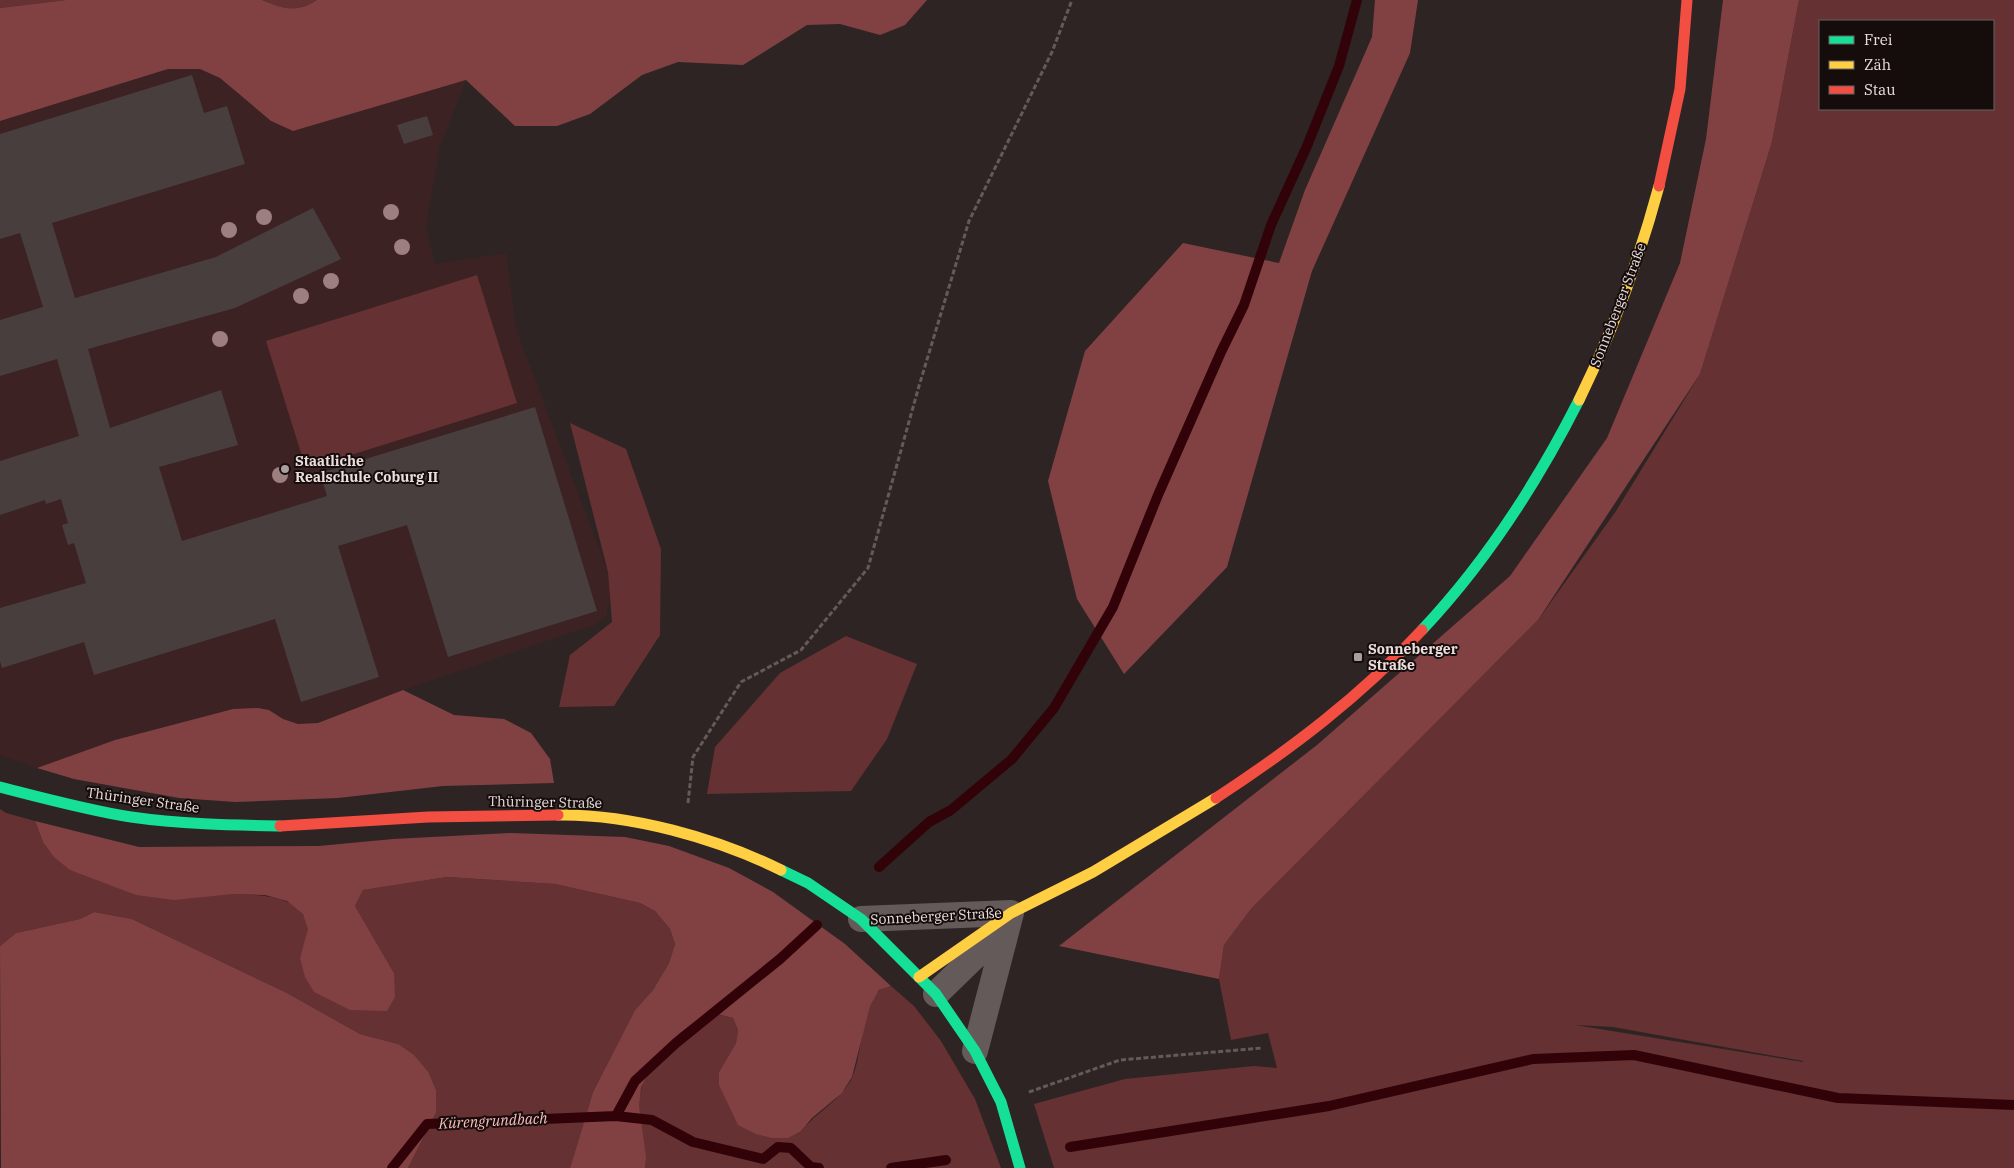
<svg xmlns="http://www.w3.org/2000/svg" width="2014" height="1168" font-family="'IBM Plex Serif',serif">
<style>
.built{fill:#3c2223}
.green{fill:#653133;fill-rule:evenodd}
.forest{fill:#814143}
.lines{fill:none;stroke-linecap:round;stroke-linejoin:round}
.stream{stroke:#310309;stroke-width:10}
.building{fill:#493e3e}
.path{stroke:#655a5a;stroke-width:3;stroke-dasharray:5 2.5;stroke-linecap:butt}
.street{stroke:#655a5a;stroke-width:26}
.fast{stroke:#16e098;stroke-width:11}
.slow{stroke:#ffcf43;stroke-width:11}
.jam{stroke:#f24e42;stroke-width:11}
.tree{fill:#9e7f7f}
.poi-dot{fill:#aa9d9c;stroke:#150c0c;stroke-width:2}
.labels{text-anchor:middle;stroke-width:4;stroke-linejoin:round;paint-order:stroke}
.street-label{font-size:14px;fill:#ecdedd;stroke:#150c0c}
.poi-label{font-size:14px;font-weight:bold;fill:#ecdedd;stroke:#150c0c;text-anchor:start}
.water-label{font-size:15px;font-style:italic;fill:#febbbb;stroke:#150c0c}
</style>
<rect width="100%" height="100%" fill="#2f2424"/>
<path class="built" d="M 168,69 L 200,69 L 220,78 L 271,121 L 293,131 L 466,80 L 440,146 L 426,227 L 435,264 L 506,253 L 516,329 L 608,572 L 610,598 L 606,617 L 594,625 L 403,690 L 318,723 L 298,724 L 283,719 L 269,710 L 233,709 L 115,740 L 37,768 L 0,755 L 0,121 Z"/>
<path class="green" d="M 0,0 L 66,0 L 0,8 Z
M 262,0 L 317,0 C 297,13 283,9 262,0 Z
M 1799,0 L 2014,0 L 2014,1168 L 1054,1168 L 1034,1104 L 1125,1079 L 1254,1066 L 1277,1068 L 1268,1033 L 1231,1040 L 1219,979 L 1224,945 L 1251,909 L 1538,620 L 1616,511 L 1700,374 L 1772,142 ZM 1820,21 L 1993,21 L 1993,109 L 1820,109 ZM 1575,1025 L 1613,1027 L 1803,1061 L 1803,1062 Z
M 477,275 L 517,403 L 306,469 L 266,341 Z
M 570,423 L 626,449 L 661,549 L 660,635 L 614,706 L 559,707 L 570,655 L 612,622 L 608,572 Z
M 846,636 L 917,664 L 887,739 L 851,791 L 707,794 L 715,747 L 780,673 Z
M 0,809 L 6,813 L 35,821 L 43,842 L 233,894 C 258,895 303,894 308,927 C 309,936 303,949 300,958 L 394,973 L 355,906 L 363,890 L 447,877 L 555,884 L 640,903 L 655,911 L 670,929 L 675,944 L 669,963 L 653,990 L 635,1010 L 593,1092 L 570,1168 L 408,1168 L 436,1113 L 436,1090 L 429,1073 L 398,1044 L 360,1034 L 287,993 L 132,919 L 94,912 L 80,919 L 16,933 L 0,946 Z
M 891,986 L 914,1006 L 941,1041 L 975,1099 L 1001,1168 L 645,1168 C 647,1146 637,1125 639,1104 C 640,1093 642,1083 647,1075 C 659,1055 693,1014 718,1015 C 723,1015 728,1017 733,1018 L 738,1030 L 736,1043 L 719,1072 L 801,1131 C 817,1112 841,1100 852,1078 C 862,1057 862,1003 880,990 C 882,988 888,987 891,986 Z"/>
<path class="forest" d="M 66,0 L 262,0 C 283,9 297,13 317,0 L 927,0 L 905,25 L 880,35 L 840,24 L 807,25 L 743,65 L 678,62 L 642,75 L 590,114 L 557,126 L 515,126 L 466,80 L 293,131 L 271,121 L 220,78 L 200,69 L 168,69 L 0,121 L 0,8 Z
M 1375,0 L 1418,0 L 1410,53 L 1312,271 L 1227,567 L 1124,674 L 1077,599 L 1048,481 L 1085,351 L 1183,243 L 1279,263 L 1305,190 L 1372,37 Z
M 1723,0 L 1799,0 L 1772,142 L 1700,374 L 1538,620 L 1251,909 L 1224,945 L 1219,979 L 1059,946 L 1317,745 L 1510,576 L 1607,438 L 1680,263 L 1706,139 Z
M 403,690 L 454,715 L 504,719 L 531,733 L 550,759 L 554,783 L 443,786 L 338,798 L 235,802 L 179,798 L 74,779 L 37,768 L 115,740 L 233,709 L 258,708 L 269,710 L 283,719 L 298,724 L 318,723 Z
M 35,821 L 139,847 L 319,846 L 393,839 L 511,833 L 625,837 L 669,846 L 729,868 L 773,892 L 845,944 L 891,986 L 879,990 L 870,1006 L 852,1077 L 842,1093 L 812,1118 L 801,1131 L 788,1138 L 772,1138 L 756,1134 L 738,1125 L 719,1085 L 719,1072 L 736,1043 L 738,1030 L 733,1018 L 717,1014 L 696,1022 L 680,1033 L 647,1075 L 641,1088 L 639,1106 L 646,1157 L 645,1168 L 570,1168 L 593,1092 L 635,1010 L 653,990 L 669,963 L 675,944 L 670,929 L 655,911 L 640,903 L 555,884 L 447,877 L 363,890 L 355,906 L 394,973 L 395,997 L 387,1011 L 350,1010 L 314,992 L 305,977 L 300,958 L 308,929 L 303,914 L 287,901 L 265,895 L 233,894 L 174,900 L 136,895 L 70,870 L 54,857 L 43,842 Z
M 94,912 L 132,919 L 287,993 L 360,1034 L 398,1044 L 414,1055 L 429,1073 L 436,1090 L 436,1113 L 408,1168 L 1,1168 L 0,946 L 16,933 L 80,919 Z"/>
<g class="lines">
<path class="stream" d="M 879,867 L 929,822 L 951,810 L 1012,759 L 1054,708 L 1113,607 L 1158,495 L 1221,352 L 1244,305 L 1271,225 L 1307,146 L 1339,66 L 1357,0
M 616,1116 L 635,1081 L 676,1043 L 780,959 L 817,925
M 1070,1147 L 1329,1106 L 1533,1059 L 1634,1055 L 1838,1098 L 2014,1105
M 392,1168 L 427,1124 L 616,1116 L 652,1120 L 693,1142 L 763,1159 L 778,1147 L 791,1148 L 811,1167 L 819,1168
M 891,1168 L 946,1160"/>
</g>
<path class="building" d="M 192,75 L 204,113 L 227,106 L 245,164 L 52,223 L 75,298 L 216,257 L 313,208 L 341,259 L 235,308 L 88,349 L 110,428 L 221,390 L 238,445 L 159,467 L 182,541 L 327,496 L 320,473 L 535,407 L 597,611 L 448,657 L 407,525 L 338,546 L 379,677 L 301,702 L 275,619 L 94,675 L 84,642 L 2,668 L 0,661 L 0,608 L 86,583 L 74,543 L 68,545 L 62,525 L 68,523 L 61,499 L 46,504 L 45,500 L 0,515 L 0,461 L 79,436 L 57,359 L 0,376 L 0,320 L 43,307 L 20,233 L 0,239 L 0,134 Z
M 427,116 L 433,135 L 404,144 L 397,125 Z"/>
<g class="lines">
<path class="path" d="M 688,803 L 693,757 L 741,682 L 801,650 L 868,568 L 919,386 L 969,221 L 1052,52 L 1072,0
M 1029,1092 L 1120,1060 L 1262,1048"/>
<path class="street" d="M 861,919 L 1011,913
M 936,994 L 974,957 L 1003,923
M 975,1051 L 1011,913"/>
<path class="fast" d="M 1422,630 C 1486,562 1537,483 1579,400
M 0,787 C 43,798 87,810 131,817 C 179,824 231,825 280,826
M 781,870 L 808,883 L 861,919 L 936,994 L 975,1051 L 1001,1102 L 1020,1168"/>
<path class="slow" d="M 1579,400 C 1613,331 1639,260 1659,186
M 558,815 C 631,814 716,838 781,870
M 919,977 L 1011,913 L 1093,872 L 1216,798"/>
<path class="jam" d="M 1659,186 L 1680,89 L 1687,0
M 1216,798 C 1291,749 1361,696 1422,630
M 280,826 L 428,817 L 558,815"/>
</g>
<g class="tree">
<circle cx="391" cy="212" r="8"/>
<circle cx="264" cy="217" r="8"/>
<circle cx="229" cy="230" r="8"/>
<circle cx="402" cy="247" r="8"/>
<circle cx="331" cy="281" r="8"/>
<circle cx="301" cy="296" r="8"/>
<circle cx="220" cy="339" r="8"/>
<circle cx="280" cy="475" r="8"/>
</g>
<g class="poi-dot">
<circle cx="285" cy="469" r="5"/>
<rect x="1353" y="652" width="10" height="10" rx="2.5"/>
</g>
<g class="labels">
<g class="street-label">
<text transform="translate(1618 305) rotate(-69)" y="5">Sonneberger Straße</text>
<text transform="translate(143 800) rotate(8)" y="5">Thüringer Straße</text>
<text transform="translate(545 802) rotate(1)" y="5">Thüringer Straße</text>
<text transform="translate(936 916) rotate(-3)" y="5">Sonneberger Straße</text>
</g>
<g class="poi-label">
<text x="295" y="466">Staatliche<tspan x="295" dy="16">Realschule Coburg II</tspan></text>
<text x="1368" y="654">Sonneberger<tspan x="1368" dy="16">Straße</tspan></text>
</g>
<g class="water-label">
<text transform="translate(493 1121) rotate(-3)" y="5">Kürengrundbach</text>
</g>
</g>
<rect x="1819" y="20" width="175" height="90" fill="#150c0c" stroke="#6b6060"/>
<rect x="1829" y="36" width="25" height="8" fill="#16e098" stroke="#6b6060"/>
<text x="1864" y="45" font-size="15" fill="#ecdedd">Frei</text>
<rect x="1829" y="61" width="25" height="8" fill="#ffcf43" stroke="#6b6060"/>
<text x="1864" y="70" font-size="15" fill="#ecdedd">Zäh</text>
<rect x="1829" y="86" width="25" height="8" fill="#f24e42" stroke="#6b6060"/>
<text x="1864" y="95" font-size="15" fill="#ecdedd">Stau</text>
</svg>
